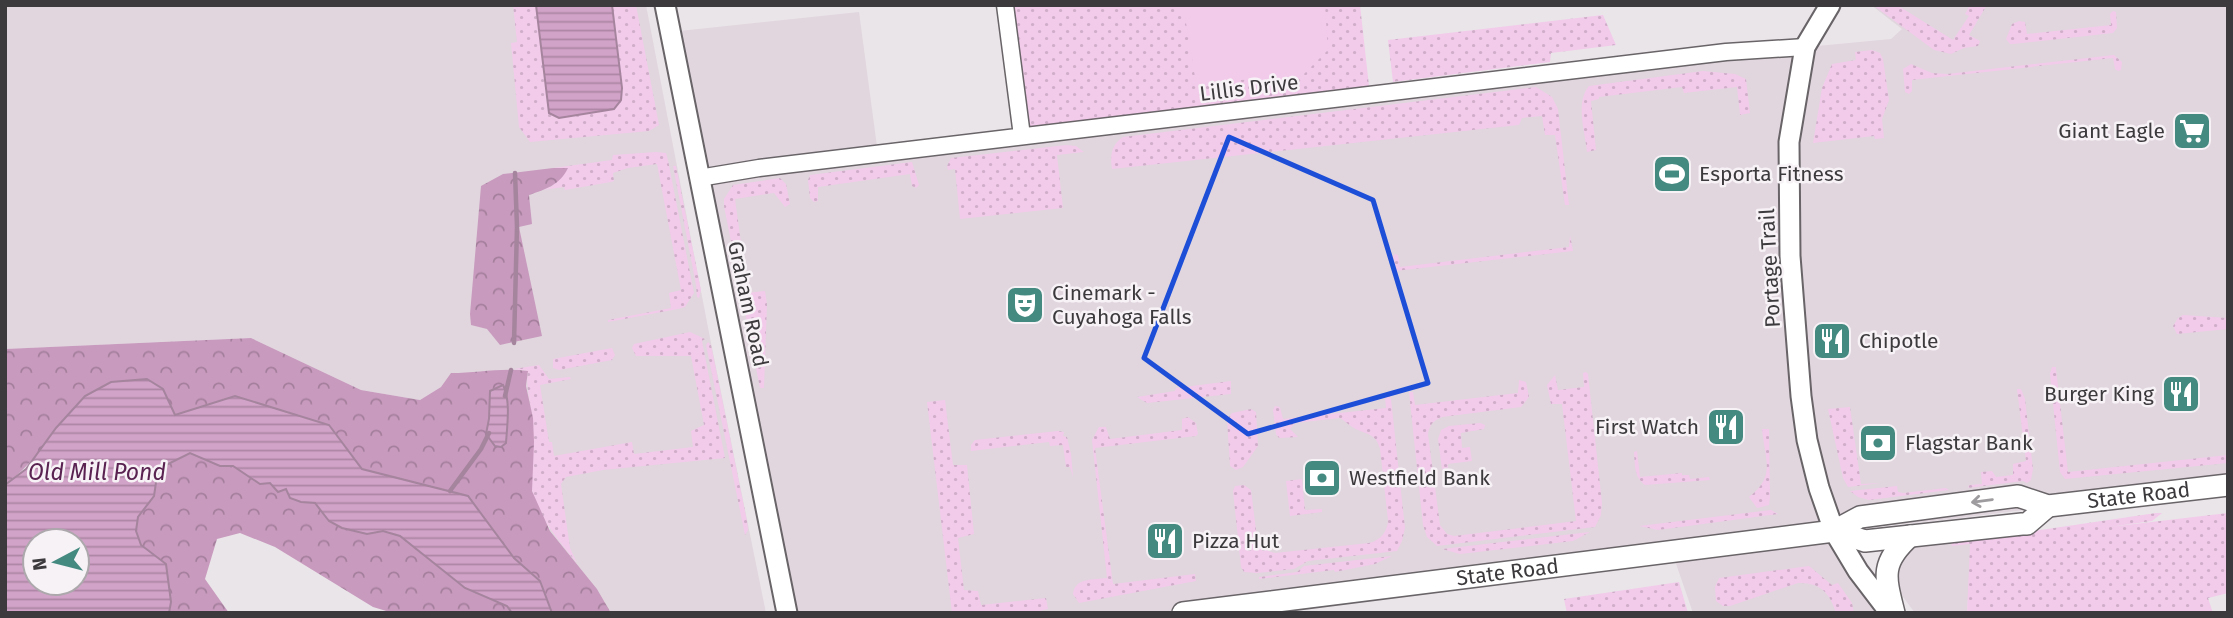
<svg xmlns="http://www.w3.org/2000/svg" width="2233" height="618" font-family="'Fira Sans',sans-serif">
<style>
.built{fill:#e1d6de}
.green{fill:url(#green-dots)}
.forest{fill:url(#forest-crowns)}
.pitch{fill:#f2caea}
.water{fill:url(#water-rules);stroke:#a5849e;stroke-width:2;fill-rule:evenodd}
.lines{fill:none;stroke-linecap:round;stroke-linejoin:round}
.stream{stroke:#a5849e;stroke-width:4.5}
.tertiary-casing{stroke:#686467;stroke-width:19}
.secondary-casing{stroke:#686467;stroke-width:23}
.primary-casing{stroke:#686467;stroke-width:24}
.tertiary{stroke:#fff;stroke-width:16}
.secondary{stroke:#fff;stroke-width:19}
.primary{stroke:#fff;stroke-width:21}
.oneway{stroke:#9e9c9e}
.marked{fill:none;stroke:#1d4ed8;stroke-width:5;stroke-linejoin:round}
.labels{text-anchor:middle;stroke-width:5;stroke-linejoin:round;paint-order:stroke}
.street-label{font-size:21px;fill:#3c3a3c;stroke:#f7f2f6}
.poi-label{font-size:21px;fill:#3c3a3c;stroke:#f7f2f6;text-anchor:start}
.water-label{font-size:23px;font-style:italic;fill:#592251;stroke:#f7f2f6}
</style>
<defs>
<pattern id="green-dots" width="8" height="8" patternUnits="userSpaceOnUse" patternTransform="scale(1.75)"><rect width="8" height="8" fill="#f2caea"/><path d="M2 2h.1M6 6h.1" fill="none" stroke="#d0aeca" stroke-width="1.8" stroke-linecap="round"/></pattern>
<pattern id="forest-crowns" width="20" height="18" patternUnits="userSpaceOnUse" patternTransform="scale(1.75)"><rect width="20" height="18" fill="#c89abe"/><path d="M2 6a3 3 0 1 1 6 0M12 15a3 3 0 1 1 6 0" fill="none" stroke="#a47f9c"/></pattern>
<pattern id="water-rules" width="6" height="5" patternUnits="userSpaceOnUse" patternTransform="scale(1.75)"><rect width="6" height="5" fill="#d2a3c8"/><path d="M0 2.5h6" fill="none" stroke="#ac86a4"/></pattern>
</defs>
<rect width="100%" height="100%" fill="#eae5e9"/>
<path class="built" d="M 5,5 L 646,5 L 711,343 L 766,613 L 611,613 L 597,589 L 550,531 L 526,386 L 528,371 L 514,369 L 484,373 L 441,387 L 420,400 L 361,390 L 251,338 L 5,349 Z
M 1871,5 L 2228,5 L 2228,485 L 1951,519 L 1835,531 L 1890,613 L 1693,613 L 1672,552 L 1183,613 L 787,613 L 670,32 L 859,12 L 878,154 L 1786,49 L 1891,39 L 1902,29 Z
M 1972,539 L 1967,613 L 1915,613 L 1892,582 L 1908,548 Z"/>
<path class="green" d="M 513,5 L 636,5 L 659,125 L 649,131 L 530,142 L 519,127 L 511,43 L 517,42 Z
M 1005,5 L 1360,5 L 1370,95 L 1022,136 Z
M 1873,5 L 1897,5 L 1953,40 L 1969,16 L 1965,14 L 1970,5 L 1987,5 L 1969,35 L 1980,41 L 1978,46 L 1964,48 L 1951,54 L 1934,50 Z
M 2113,11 L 2116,12 L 2117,28 L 2113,33 L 2013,44 L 2010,44 L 2006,39 L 2012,24 L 2019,21 L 2025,22 L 2027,34 L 2111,25 L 2110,14 Z
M 1603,15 L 1616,45 L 1551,53 L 1550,62 L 1393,82 L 1388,40 Z
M 1872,50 L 1880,53 L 1883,59 L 1889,100 L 1882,119 L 1884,138 L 1875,139 L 1874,136 L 1813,143 L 1822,88 L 1832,64 L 1856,60 L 1855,52 Z
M 2114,55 L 2122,62 L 2121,70 L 2118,71 L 2115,69 L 2113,58 L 1912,80 L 1912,91 L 1909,94 L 1905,92 L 1903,69 L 1911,64 L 1932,73 L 1947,74 Z
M 1703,71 L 1735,74 L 1746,79 L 1750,113 L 1740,115 L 1737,87 L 1684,93 L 1682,87 L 1599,97 L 1599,99 L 1591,101 L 1596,150 L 1587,152 C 1585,131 1575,103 1589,86 Z
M 1536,87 L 1552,97 L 1558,109 L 1569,205 L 1565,205 L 1555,135 L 1545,135 L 1542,116 L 1522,118 L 1519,125 L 1112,169 C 1110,156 1111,145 1123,137 Z
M 1066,145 L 1076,146 L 1084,152 L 1057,155 L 1063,208 L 960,219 L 955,169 L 948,170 L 947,166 L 951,158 Z
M 656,152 L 666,153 L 668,160 L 694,293 L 685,307 L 678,309 L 608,322 L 608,320 L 671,308 L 669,293 L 681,290 L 657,164 L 628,168 L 613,173 L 614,181 L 611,182 L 565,190 L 564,187 L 543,190 L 552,186 L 567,168 L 553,168 L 612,160 L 613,155 Z
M 912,162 L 919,185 L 916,188 L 912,186 L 910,174 L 818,187 L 818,201 L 814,202 L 810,198 L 808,180 L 810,175 Z
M 673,166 L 676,166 L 701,290 L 699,298 L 697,297 L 696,285 Z
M 780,178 L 786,184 L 790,204 L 785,207 L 774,193 L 735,199 L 748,293 L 765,291 L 767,304 L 764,388 L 760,388 L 724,206 L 724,199 L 733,185 Z
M 1570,235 L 1573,251 L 1395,271 L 1393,256 L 1395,254 L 1398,255 L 1400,267 L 1569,247 Z
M 2183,315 L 2228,318 L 2228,329 L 2177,334 L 2173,326 L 2178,318 Z
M 690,332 L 705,339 L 702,341 L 725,458 L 603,470 L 566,477 L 561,484 L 570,548 L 577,563 C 562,545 535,513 532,490 C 529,469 534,446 533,425 C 532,406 525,390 528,371 L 514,369 L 539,365 L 549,379 L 570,377 L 571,379 L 540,385 L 549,442 L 552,442 L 554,456 L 632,442 L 634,454 L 693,447 L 691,431 L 704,425 L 691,356 L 636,356 L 632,348 L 634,344 Z
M 708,342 L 711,345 L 747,521 L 748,530 L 745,535 L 706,345 Z
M 612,348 L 615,355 L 612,360 L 559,370 L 553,368 L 553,359 Z
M 2052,367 L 2056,367 L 2056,369 L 2068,472 L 2228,455 L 2228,463 L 2065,479 L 2060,472 L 2050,374 Z
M 1586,372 L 1588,374 L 1602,503 L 1601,515 L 1595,527 L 1437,546 L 1427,537 L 1423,525 L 1409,392 L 1413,392 L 1415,405 L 1518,393 L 1519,380 L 1526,382 L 1529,397 L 1521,407 L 1442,417 C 1433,421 1430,424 1428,434 L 1440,525 L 1447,534 L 1454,536 L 1576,521 L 1562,404 L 1551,404 L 1547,385 L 1555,375 L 1558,390 L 1584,387 L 1583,373 Z
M 1231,381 L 1231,394 L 1147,403 L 1137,397 L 1175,391 L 1176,388 Z
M 2017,389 L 2021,389 L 2025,399 L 2033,469 L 2031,480 L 2027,483 L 2023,481 L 1968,488 L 1969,485 L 1982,484 L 1981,472 L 1992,471 L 1996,477 L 2013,475 L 2013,464 L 2026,461 Z
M 1388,394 L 1391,399 L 1405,528 L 1402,541 L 1397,551 L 1308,561 L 1294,569 L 1257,573 L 1244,572 L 1241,567 L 1233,491 L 1235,486 L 1244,485 L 1251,490 L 1257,538 C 1261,547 1266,551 1275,553 L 1369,543 C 1380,541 1388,531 1388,520 L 1380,449 C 1376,433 1367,435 1354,428 C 1350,426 1345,421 1340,418 L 1295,423 L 1290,429 L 1298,437 L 1279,438 L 1276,434 L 1273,410 L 1275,406 L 1280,407 L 1283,419 L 1386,408 L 1385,397 Z
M 945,400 L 953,465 L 967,465 L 974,534 L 958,538 L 964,590 L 978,591 L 981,605 L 1046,598 L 1048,609 L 1030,613 L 952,613 L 927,402 Z
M 1850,407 L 1861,484 L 1881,483 L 1848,487 L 1843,478 L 1828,409 Z
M 1251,409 L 1256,412 L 1258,446 L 1243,467 L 1236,470 L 1230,466 L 1227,419 L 1232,413 Z
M 1188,417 L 1196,423 L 1198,434 L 1196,436 L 1095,448 L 1113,584 L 1195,574 L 1196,581 L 1079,603 L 1073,594 C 1075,577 1094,580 1107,578 L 1092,440 L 1099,427 L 1106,427 L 1110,439 L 1182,430 L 1182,419 Z
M 1480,423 L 1485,425 L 1484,429 L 1461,433 L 1462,448 L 1470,447 L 1472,461 L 1448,464 L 1448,468 L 1442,469 L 1438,439 L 1441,430 L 1449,426 Z
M 1762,429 L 1769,429 L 1770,497 L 1769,505 L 1757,508 L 1749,497 C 1776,476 1765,460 1762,429 Z
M 1058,431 L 1064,432 L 1063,436 L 1067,437 L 1071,454 L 1073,477 L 1070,467 L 1066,467 L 1063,445 L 1050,446 L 1049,442 L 971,451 L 971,445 L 975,440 Z
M 1637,451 L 1640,477 L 1682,473 L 1682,475 L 1689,475 L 1690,479 L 1709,477 L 1710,480 L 1645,485 C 1634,477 1635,465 1634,452 Z
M 1302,479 L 1305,510 L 1322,509 L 1322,512 L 1290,516 L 1286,481 Z
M 1897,486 L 1898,492 L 1903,493 L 1946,488 L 1949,490 L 1869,500 L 1858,497 L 1850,491 Z
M 1771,510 L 1778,514 L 1658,530 L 1639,526 Z
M 2156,513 L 2162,513 L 2152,521 L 2109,527 L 2228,513 L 2228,593 L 2208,598 L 2213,613 L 1967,613 L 1970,544 L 1952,546 L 1951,543 Z
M 1590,532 L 1573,541 L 1460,554 L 1442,549 Z
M 1392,556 L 1375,564 L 1335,572 L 1334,570 L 1259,579 L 1259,577 L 1297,572 L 1304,566 Z
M 1809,566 L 1832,585 L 1838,583 L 1852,603 L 1854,613 L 1836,613 C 1830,593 1820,582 1798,583 L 1730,606 L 1723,606 L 1716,601 L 1715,587 L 1719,578 Z
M 1679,582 L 1688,613 L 1567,613 L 1564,599 Z"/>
<path class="forest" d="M 553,168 L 568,168 C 560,185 546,189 529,195 L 532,224 L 519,227 L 542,336 L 500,345 L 487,329 L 471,325 L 470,314 L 481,186 L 503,174 Z
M 251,338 L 361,390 L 420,400 L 441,387 L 451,373 C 477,373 503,367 528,371 L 526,386 L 533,418 L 534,442 L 532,491 L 550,531 L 597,589 L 611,613 L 552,613 L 540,581 L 514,558 L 468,496 L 362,469 L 329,425 L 235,396 L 175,415 L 163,389 L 85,396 C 58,426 37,461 5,485 L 5,349 Z
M 190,453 L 220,466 L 233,465 L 260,484 L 270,483 L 286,489 L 301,502 L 315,503 L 329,521 L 367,534 L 383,531 L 400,536 L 465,588 L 507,606 L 512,613 L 393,613 L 373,607 L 275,547 L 240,533 L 217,539 L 205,579 L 229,613 L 169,613 L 171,602 L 166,564 L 141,545 L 136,531 L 138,517 L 154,496 L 158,469 Z"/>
<path class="pitch" d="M 1325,5 L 1328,50 L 1302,76 L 1196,83 L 1183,5 Z"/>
<path class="water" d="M 536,5 L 612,5 L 622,88 L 621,100 L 614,109 L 559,118 L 549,113 Z
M 147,379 L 163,389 L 175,415 L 235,396 L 329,425 L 362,469 L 468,496 L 514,558 L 540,581 L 552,613 L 512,613 L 507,606 L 465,588 L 400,536 L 383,531 L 367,534 L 342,528 L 329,521 L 315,503 L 301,502 L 290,498 L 286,489 L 278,492 L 270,483 L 260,484 L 233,466 L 220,466 L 190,453 L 158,469 L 154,496 L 138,517 L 136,531 L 141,545 L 166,564 L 171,602 L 169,613 L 5,613 L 5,485 L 26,469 L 56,428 L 85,396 L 111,382 ZM 35,541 L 77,541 L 77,583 L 35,583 Z
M 503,385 C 511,401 507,426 506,443 L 501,447 L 495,446 L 486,434 L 489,419 L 490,391 Z"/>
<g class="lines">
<path class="stream" d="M 514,343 L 517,227 L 515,173
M 505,396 L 511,370
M 450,491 L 481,449 L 489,433"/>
<defs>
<path id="tertiary" d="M 1005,5 L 1022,136
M 699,178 L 759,168 L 1726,52 L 1805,47"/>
<path id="secondary" d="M 665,5 L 787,613
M 1830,5 L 1805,47 L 1789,142 L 1790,256 L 1801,396 L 1807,440 L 1819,488 L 1834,531 L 1858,571 L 1890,613"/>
<g id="primary">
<path d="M 1834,531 L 1865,541 L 2022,524 L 2027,524 L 2048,506"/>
<path id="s1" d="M 1183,613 L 1834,531 L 1860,517 L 2018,496 L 2048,506 L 2228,485"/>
<path d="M 1894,613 C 1885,577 1880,563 1910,536"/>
</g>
</defs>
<use href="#tertiary" class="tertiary-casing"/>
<use href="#secondary" class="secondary-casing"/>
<use href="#primary" class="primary-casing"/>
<use href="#tertiary" class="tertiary"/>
<use href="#secondary" class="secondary"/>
<use href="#primary" class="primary"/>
</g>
<defs><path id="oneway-shaft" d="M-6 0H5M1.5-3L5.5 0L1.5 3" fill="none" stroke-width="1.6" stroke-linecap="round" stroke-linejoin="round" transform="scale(1.75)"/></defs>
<use class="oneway" href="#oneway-shaft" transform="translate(1982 501) rotate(172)"/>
<path class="marked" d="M 1229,137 L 1373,200 L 1428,383 L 1248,434 L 1144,358 Z"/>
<defs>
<symbol id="supermarket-square" viewBox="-11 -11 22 22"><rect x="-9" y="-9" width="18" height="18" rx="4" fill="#458a80" stroke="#f7f2f6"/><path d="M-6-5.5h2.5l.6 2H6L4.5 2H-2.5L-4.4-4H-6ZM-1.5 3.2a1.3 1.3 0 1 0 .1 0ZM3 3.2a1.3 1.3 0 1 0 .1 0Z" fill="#fff"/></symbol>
<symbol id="stadium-square" viewBox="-11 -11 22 22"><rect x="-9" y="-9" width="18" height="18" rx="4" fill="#458a80" stroke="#f7f2f6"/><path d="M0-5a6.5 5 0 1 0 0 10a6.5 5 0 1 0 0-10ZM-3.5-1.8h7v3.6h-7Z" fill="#fff"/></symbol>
<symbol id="theatre-square" viewBox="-11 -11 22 22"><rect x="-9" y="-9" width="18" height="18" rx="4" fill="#458a80" stroke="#f7f2f6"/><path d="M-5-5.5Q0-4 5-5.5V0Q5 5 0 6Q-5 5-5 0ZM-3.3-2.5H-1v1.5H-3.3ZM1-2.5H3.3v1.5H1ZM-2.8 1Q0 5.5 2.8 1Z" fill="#fff"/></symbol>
<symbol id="restaurant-square" viewBox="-11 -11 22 22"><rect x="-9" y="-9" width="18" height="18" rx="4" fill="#458a80" stroke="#f7f2f6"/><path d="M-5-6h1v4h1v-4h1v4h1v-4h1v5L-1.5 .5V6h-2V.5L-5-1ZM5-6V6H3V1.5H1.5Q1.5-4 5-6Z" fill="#fff"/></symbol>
<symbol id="bank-square" viewBox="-11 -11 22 22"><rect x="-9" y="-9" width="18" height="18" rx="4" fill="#458a80" stroke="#f7f2f6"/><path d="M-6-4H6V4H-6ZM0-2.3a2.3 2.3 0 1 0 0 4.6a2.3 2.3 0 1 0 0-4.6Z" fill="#fff"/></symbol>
</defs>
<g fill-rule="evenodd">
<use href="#supermarket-square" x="2170" y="109" width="44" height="44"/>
<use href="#stadium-square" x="1650" y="152" width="44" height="44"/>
<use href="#theatre-square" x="1003" y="283" width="44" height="44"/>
<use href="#restaurant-square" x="1810" y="319" width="44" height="44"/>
<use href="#restaurant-square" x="2159" y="372" width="44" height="44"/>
<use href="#restaurant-square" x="1704" y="405" width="44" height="44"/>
<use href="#bank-square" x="1856" y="421" width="44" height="44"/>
<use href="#bank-square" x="1300" y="456" width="44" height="44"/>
<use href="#restaurant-square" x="1143" y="519" width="44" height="44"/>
</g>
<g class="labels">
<g class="street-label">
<text transform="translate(1249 88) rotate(-7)" y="7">Lillis Drive</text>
<text transform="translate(1770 268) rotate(-93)" y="7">Portage Trail</text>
<text transform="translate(748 304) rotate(78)" y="7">Graham Road</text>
<text dy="7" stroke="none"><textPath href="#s1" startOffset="968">State Road</textPath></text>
<text dy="7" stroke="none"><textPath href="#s1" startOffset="327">State Road</textPath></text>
</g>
<g class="poi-label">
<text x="2165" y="138" text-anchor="end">Giant Eagle</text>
<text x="1699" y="181">Esporta Fitness</text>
<text x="1052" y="300">Cinemark -<tspan x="1052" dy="24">Cuyahoga Falls</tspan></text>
<text x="1859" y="348">Chipotle</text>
<text x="2154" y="401" text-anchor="end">Burger King</text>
<text x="1699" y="434" text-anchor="end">First Watch</text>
<text x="1905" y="450">Flagstar Bank</text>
<text x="1349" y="485">Westfield Bank</text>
<text x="1192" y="548">Pizza Hut</text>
</g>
<g class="water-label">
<text x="97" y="480">Old Mill Pond</text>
</g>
</g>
<rect width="2233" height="618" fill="none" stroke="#3c3a3c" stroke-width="14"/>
<g transform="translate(56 562) rotate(263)"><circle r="33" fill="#f7f2f6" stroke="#aca8ac" stroke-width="2"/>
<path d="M0-5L12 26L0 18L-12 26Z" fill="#458a80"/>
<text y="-10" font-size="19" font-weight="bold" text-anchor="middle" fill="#3c3a3c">N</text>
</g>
</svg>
